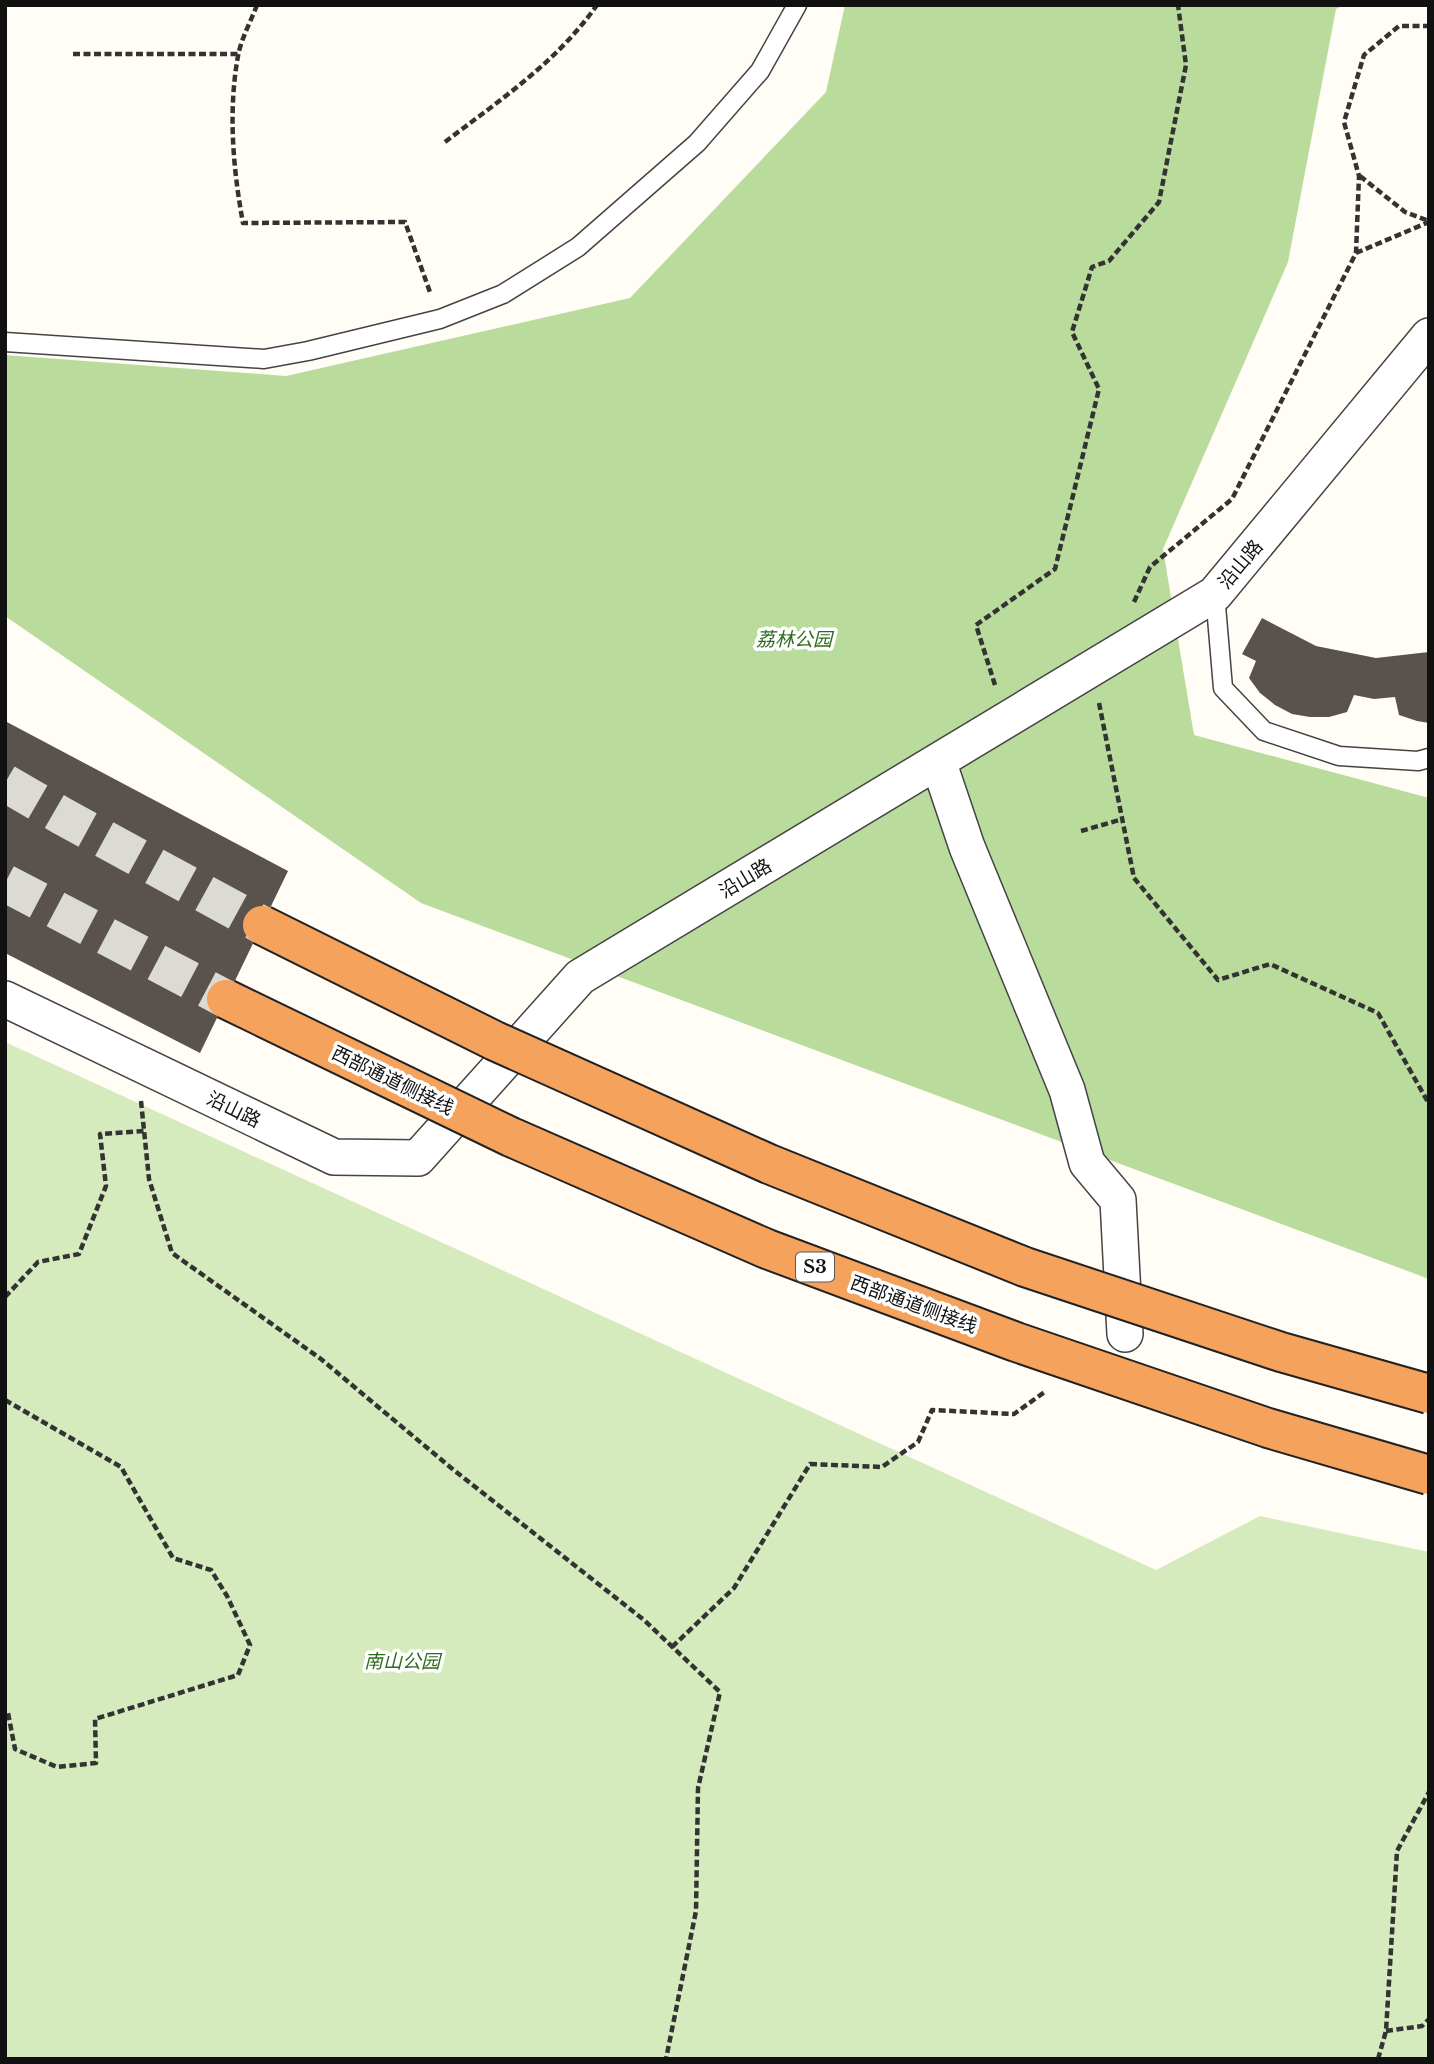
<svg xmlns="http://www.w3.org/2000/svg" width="1434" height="2064" font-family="'Libre Baskerville','Noto Sans SC',serif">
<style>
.green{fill:#d5ebbd}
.forest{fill:#b9dc9c}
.building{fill:#5a524d}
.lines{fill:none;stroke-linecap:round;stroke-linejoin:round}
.motorway-tunnel{stroke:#dbdad3;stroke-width:38;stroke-dasharray:38 19;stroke-linecap:butt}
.service-casing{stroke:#444;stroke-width:21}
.minor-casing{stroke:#444;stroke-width:38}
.path{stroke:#333;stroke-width:4.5;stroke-dasharray:7 3.5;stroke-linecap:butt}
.service{stroke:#fff;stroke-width:18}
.minor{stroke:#fff;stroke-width:35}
.motorway-bridge-casing{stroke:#222;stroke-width:42;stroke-linecap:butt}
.motorway-bridge{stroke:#f5a25d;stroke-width:38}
.labels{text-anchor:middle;stroke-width:7;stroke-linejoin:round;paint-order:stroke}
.shield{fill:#fff;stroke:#585858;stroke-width:2}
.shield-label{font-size:18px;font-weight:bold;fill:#111}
.street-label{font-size:19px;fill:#111;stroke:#fff}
.park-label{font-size:19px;font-style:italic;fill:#2f6b1f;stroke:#fff}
</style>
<rect width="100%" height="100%" fill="#fffdf5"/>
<path class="green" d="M 5,1042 L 1156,1570 L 1260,1516 L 1429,1552 L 1429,2059 L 5,2059 Z"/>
<path class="forest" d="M 845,5 L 1344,5 L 1336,9 L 1288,262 L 1163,549 L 1194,735 L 1429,798 L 1429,1279 L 421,903 L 5,616 L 5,355 L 286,376 L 630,298 L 826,92 Z"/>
<path class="building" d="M 1262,618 L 1316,646 L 1376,658 L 1429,652 L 1429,723 L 1417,721 L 1399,715 L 1395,697 L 1374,699 L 1354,695 L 1347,712 L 1329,717 L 1310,717 L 1292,714 L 1275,705 L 1260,693 L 1249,678 L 1256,661 L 1242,654 Z
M 5,721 L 288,871 L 200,1053 L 5,953 Z"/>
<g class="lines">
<path class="motorway-tunnel" d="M 5,783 L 62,816 L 262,925
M 5,883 L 226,999"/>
<defs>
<path id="service" d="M 5,342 L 264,359 L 308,351 L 440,319 L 503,294 L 578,247 L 697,143 L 760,71 L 797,5
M 1215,594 L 1223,688 L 1264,731 L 1339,756 L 1418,761 L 1429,758"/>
<path id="minor" d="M 938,761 L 967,847 L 1067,1090 L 1087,1163 L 1118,1200 L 1125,1334
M 5,999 L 334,1157 L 418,1158 L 580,977 L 1215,594 L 1429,336"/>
</defs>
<use href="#service" class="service-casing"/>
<use href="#minor" class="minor-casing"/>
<path class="path" d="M 257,5 C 251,21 241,39 238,56 C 228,111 233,169 243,223 L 405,222 L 431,295
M 73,54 L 239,54
M 445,142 C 500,100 557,62 597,5
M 1360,176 L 1405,212 L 1429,221
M 1356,253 L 1429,222
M 1134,602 L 1150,567 L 1232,499 L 1356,253 L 1359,176 L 1344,122 L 1364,55 L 1399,26 L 1429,26
M 995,685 L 976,625 L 1055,569 L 1099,389 L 1072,332 L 1092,267 L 1109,261 L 1159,202 L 1186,65 L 1178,5
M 1099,703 L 1134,878 L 1218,980 L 1270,964 L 1378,1013 L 1429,1104
M 1081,831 L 1123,819
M 141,1101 L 149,1179 L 172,1253 L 321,1359 L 450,1467 L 644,1620 L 720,1692 L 698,1788 L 696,1911 L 666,2059
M 5,1297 L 38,1262 L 79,1254 L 106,1186 L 100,1134 L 144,1131
M 5,1400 L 121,1467 L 173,1558 L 211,1570 L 227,1596 L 250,1645 L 238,1675 L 95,1719 L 96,1763 L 57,1767 L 15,1749 L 8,1713 L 5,1713
M 672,1647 L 734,1588 L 810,1464 L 882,1467 L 918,1442 L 932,1410 L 1014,1414 L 1046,1391
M 1386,2031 L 1422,2026 L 1429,2019
M 1378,2059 L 1386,2031 L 1397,1851 L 1429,1792"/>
<use href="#service" class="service"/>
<use href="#minor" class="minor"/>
<defs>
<path id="motorway-bridge" d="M 262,925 L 495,1041 L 769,1164 L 1025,1267 L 1281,1352 L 1429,1394
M 226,999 L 511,1137 L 767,1249 L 1016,1342 L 1268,1428 L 1429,1475"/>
</defs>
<use href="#motorway-bridge" class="motorway-bridge-casing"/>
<use href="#motorway-bridge" class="motorway-bridge"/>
</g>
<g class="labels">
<rect class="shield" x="796" y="1252.5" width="38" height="29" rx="5"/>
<g class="shield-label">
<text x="815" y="1273">S3</text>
</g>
<g class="street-label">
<text transform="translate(1240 564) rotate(-50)" y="7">沿山路</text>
<text transform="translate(745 878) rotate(-31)" y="7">沿山路</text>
<text transform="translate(393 1080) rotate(26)" y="7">西部通道侧接线</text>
<text transform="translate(234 1109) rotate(26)" y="7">沿山路</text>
<text transform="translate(914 1304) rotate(20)" y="7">西部通道侧接线</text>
</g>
<g class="park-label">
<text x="794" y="646">荔林公园</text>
<text x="402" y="1668">南山公园</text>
</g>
</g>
<rect width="1434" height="2064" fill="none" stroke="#111111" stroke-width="14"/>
</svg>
